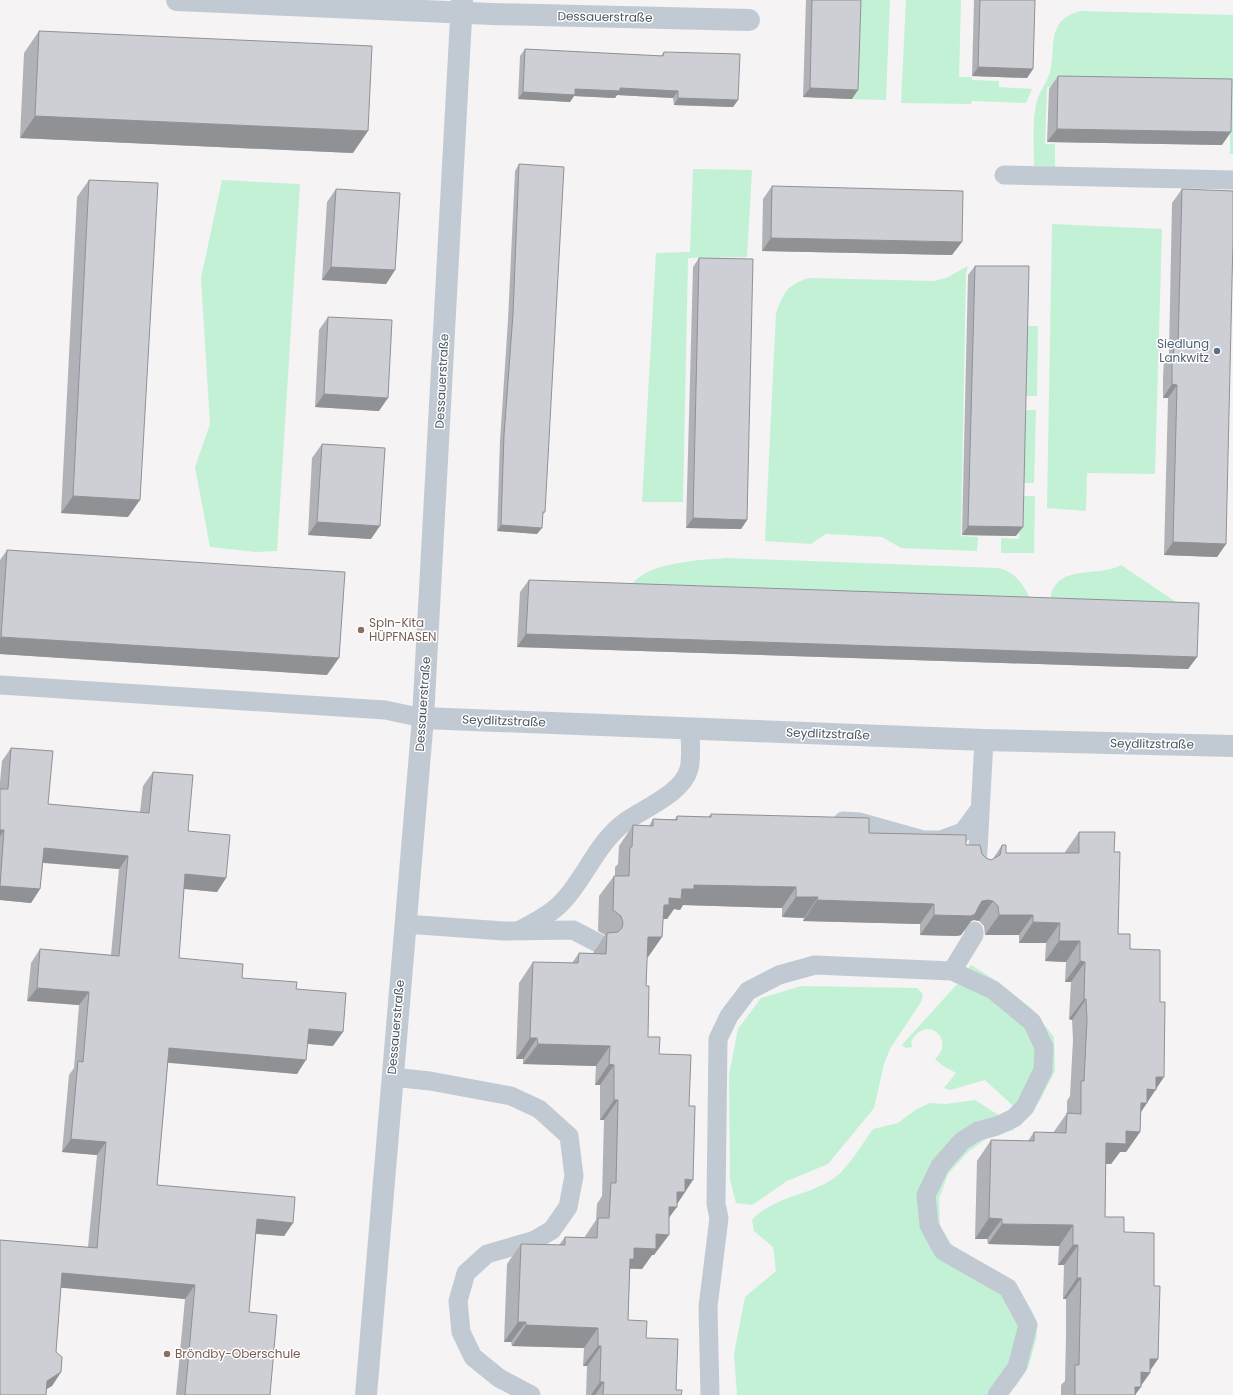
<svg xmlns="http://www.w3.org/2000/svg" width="1233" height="1395" font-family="Poppins,sans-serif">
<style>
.green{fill:#c3f1d5}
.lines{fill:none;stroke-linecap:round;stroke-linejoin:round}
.service{stroke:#c1cad2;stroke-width:19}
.minor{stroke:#c1cad2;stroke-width:22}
.wall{fill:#b0b2b7}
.shaded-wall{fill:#909195}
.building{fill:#cdcfd5;stroke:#909195}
.service-dot{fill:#5c6f8a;stroke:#fff;stroke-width:1.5}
.education-dot{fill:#8d6e63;stroke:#fff;stroke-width:1.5}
.labels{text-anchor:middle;stroke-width:3;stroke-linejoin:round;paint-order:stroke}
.street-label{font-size:12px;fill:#4a5661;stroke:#fff}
.service-label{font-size:12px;fill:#4e5e75;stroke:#fff;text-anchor:end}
.education-label{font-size:12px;fill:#785e54;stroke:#fff;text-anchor:start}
</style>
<rect width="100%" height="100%" fill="#f5f3f3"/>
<path class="green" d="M 855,0 L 890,0 L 886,100 L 852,99 Z
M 906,0 L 961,0 L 959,77 L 972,77 L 972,80 L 999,81 L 999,87 L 1032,89 L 1026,103 L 972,101 L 971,104 L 901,103 Z
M 1080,11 L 1233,15 L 1233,154 L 1230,154 L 1230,121 L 1225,91 L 1047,87 L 1045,144 L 1055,144 L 1055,167 L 1034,166 C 1034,146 1032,124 1036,105 C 1038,92 1049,81 1051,68 C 1055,42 1048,20 1080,11 Z
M 693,169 L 752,170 L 747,257 L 688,258 L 683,502 L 642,502 L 656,253 L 690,252 Z
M 222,180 L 300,184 L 277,551 L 256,552 L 210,547 L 195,467 L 210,424 L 201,278 Z
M 1052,224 L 1162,229 L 1155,474 L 1087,473 L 1086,511 L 1047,508 Z
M 968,266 L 966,274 L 961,536 L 978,537 L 977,551 L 901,548 L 882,537 L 826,534 L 811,544 L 765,541 L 776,313 C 784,292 787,285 809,278 L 934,281 L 946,278 Z
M 1023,326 L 1038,326 L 1037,396 L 1023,396 Z
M 1023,410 L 1036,410 L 1034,483 L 1021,483 Z
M 1020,496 L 1035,496 L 1034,553 L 1001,553 L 1001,538 L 1019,539 Z
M 726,558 L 998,568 C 1014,571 1024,584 1030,599 L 630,587 C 644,562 701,560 726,558 Z
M 1121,565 L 1191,612 L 1050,607 C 1051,602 1050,593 1053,589 C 1065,565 1101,577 1121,565 Z
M 971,965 L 1000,983 L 1033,1010 L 1054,1037 L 1055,1071 L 1039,1102 L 1025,1117 L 985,1080 L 950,1090 L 944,1088 L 956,1073 L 943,1066 L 935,1059 C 956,1041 927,1012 911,1042 L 912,1047 L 906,1048 L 902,1045 L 958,983 Z
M 801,986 L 917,988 L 923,994 L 921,1002 L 890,1049 L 884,1064 L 874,1108 L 828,1164 L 787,1181 L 752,1205 L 736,1203 L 730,1179 L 729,1075 L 738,1029 L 761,998 Z
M 975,1100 L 1000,1116 L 1015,1130 L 992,1135 L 968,1152 L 948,1174 L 939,1199 L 940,1226 L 955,1250 L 1020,1291 L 1033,1313 L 1037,1336 L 1028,1368 L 1016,1386 L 1006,1395 L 737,1395 L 734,1354 L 745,1297 L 776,1271 L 773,1247 L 754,1231 L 752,1220 C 773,1197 807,1196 833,1179 C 847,1170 863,1143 873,1129 L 898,1123 L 915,1110 L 930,1103 L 946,1104 Z"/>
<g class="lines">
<path class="service" d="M 1004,175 L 1233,180
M 0,685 L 385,710 L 423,718
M 843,821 L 859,822 L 923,840 L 941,840 L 963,832 L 980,809
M 977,869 L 984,740
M 405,924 L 504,931 L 573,930 L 598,943
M 518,931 C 535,922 552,914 565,899 C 587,874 598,842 625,822 C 644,808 682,794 689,769 C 692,758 690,740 690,729
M 952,971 L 993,990 L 1032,1022 L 1044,1047 L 1043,1070 L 1025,1107 L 1014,1118 L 997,1126 L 978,1131 L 962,1141 L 940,1166 L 926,1195 L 929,1225 L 943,1251 L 1008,1288 L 1028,1325 L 1017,1367 L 997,1395
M 392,1077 L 430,1081 L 511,1096 L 539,1109 L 569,1136 L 574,1176 L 568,1207 L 552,1230 L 535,1240 L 487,1254 L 466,1273 L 458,1301 L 461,1332 L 473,1357 L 499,1378 L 531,1395
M 710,1395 L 708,1307 L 719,1218 L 716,1204 L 718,1039 L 729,1016 L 748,991 L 779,975 L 815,965 L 952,971 L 974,935 L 974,931"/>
<path class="minor" d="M 177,0 L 492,14 L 749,20
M 423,718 L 984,740 L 1233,746
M 366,1395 L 423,718 L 462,0"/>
</g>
<path class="wall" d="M 806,0 L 861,0 L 852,99 L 803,97 Z
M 974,0 L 1035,0 L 1033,69 L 1027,78 L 972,76 Z
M 39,31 L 353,153 L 20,138 L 24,53 Z
M 525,49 L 661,56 L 664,52 L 738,100 L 733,107 L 674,105 L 673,98 L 617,95 L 615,98 L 574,96 L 570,102 L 518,99 L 520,56 Z
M 1058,76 L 1222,145 L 1047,142 L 1049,89 Z
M 519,164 L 545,512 L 542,515 L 537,534 L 497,531 L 500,441 L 508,320 L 515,171 Z
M 89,180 L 128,517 L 61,513 L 77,197 Z
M 772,186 L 952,255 L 762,251 L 763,199 Z
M 336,189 L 395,270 L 386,284 L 322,280 L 327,202 Z
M 1182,189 L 1226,544 L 1217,557 L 1164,555 L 1168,398 L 1163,398 L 1163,378 L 1164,360 L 1169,353 L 1172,203 Z
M 699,258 L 747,520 L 741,529 L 686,528 L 693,267 Z
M 975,266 L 1016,536 L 962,535 L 968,275 Z
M 328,317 L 379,411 L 315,407 L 319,330 Z
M 322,444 L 371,539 L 308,535 L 312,458 Z
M 7,550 L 327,675 L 0,654 L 0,560 Z
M 529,580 L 1197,657 L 1188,669 L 517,647 L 520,592 Z
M 11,748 L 48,804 L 140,812 L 143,786 L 153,772 L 188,831 L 226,878 L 217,892 L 184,889 L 179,958 L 242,978 L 296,989 L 333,1046 L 308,1044 L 297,1074 L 168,1062 L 157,1185 L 293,1223 L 284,1236 L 256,1234 L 249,1312 L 270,1395 L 176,1395 L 185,1299 L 61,1287 L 56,1352 L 61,1372 L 52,1386 L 0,1240 L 88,1247 L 97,1155 L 62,1152 L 69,1075 L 74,1068 L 79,1005 L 27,1001 L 31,963 L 40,949 L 111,955 L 119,869 L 43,863 L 40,889 L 31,903 L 0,900 L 0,782 L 2,761 Z
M 711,814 L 966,845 L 982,854 L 986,858 L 991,860 L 993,859 L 1002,845 L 1006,853 L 1065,853 L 1065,852 L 1079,832 L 1114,852 L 1118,934 L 1130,949 L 1156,1089 L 1141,1112 L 1140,1132 L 1126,1152 L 1120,1152 L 1111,1164 L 1106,1164 L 1105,1217 L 1124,1232 L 1154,1286 L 1158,1359 L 1150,1371 L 1150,1373 L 1141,1385 L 1135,1395 L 1061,1395 L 1061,1385 L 1065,1381 L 1066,1337 L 1066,1299 L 1063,1299 L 1064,1265 L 1058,1265 L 1059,1246 L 988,1244 L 987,1239 L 975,1239 L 977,1161 L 991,1140 L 1028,1141 L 1034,1132 L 1053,1133 L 1067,1113 L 1067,1101 L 1070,1096 L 1073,1040 L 1072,1020 L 1069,1019 L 1071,982 L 1065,982 L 1066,962 L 1045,961 L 1046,943 L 1019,943 L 1019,935 L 985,935 L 984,926 L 979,921 L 974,920 L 971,921 L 961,935 L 957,936 L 920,935 L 920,924 L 803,921 L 804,918 L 782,917 L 782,908 L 683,905 L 680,910 L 674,909 L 667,919 L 663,919 L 662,937 L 648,957 L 647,957 L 646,986 L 648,1037 L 659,1054 L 685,1192 L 677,1204 L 669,1218 L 654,1255 L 652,1255 L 642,1269 L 630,1269 L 628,1320 L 646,1338 L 676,1390 L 681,1395 L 586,1395 L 587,1366 L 583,1366 L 584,1348 L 512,1346 L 511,1342 L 504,1342 L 507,1264 L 521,1244 L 559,1245 L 565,1237 L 584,1238 L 596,1220 L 597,1204 L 602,1196 L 604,1120 L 600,1120 L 600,1085 L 595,1085 L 596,1066 L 523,1064 L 523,1059 L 516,1059 L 519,983 L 533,962 L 572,963 L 579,953 L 593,953 L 605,935 L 598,931 L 599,896 L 614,876 L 615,876 L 615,867 L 618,864 L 619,846 L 633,825 L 649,826 L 653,819 L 675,819 L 677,816 L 708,817 Z"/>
<path class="shaded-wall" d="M 978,67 L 1033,69 L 1027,78 L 972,76 Z
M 620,88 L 678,91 L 673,98 L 617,95 L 615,98 L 574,96 L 570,102 L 518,99 L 523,92 L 575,89 Z
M 810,88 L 858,90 L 852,99 L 803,97 Z
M 678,98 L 738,100 L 733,107 L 674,105 Z
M 35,116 L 368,131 L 353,153 L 20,138 Z
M 1057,129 L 1231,132 L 1222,145 L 1047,142 Z
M 771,238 L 962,242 L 952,255 L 762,251 Z
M 331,267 L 395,270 L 386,284 L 322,280 Z
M 1172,384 L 1177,385 L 1168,398 L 1163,398 Z
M 324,394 L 388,398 L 379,411 L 315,407 Z
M 73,496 L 140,500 L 128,517 L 61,513 Z
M 693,518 L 747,520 L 741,529 L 686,528 Z
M 317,522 L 380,526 L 371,539 L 308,535 Z
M 501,525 L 542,528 L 537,534 L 497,531 Z
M 968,526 L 1023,527 L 1016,536 L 962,535 Z
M 1173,542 L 1226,544 L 1217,557 L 1164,555 Z
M 526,634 L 1197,657 L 1188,669 L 517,647 Z
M 1,637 L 339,658 L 327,675 L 0,654 L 0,638 Z
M 0,830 L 4,830 L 0,837 Z
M 44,848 L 128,856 L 119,869 L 35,862 Z
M 185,874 L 226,878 L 217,892 L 176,888 Z
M 694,885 L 796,887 L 782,908 L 683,905 L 680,910 L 674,909 L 667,919 L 659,919 L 664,905 L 669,898 L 682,889 Z
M 0,886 L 40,889 L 31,903 L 0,900 Z
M 796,897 L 818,897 L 804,918 L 782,917 Z
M 817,900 L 934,904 L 920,924 L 803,921 Z
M 988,900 L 993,901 L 979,921 L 974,920 L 971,921 L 961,935 L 957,936 L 920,935 L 934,915 L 979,906 L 982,901 Z
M 999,915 L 1033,915 L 1019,935 L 985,935 Z
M 1033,922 L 1060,923 L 1046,943 L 1019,943 Z
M 648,937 L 662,937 L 648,957 L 634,957 Z
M 1059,941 L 1080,941 L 1066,962 L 1045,961 Z
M 1080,961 L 1085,962 L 1071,982 L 1065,982 Z
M 37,988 L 89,992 L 79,1005 L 27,1001 Z
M 1084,999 L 1086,999 L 1072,1020 L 1069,1019 Z
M 309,1029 L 343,1032 L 333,1046 L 299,1043 Z
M 530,1038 L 537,1038 L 523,1059 L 516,1059 Z
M 538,1044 L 610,1046 L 596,1066 L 523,1064 Z
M 169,1048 L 306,1060 L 297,1074 L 159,1062 Z
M 609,1064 L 614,1065 L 600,1085 L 595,1085 Z
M 1156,1077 L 1164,1077 L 1133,1124 L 1133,1109 Z
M 614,1100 L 618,1100 L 604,1120 L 600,1120 Z
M 1126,1131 L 1140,1132 L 1126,1152 L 1120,1152 L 1111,1164 L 1092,1164 L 1106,1143 Z
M 71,1139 L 106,1142 L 97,1155 L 62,1152 Z
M 685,1179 L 693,1180 L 675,1207 L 677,1207 L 662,1227 L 655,1227 Z
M 989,1218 L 1002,1219 L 987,1239 L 975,1239 Z
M 257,1219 L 293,1223 L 284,1236 L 248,1233 Z
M 1002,1224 L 1073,1225 L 1059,1246 L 988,1244 Z
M 656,1234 L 669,1235 L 654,1255 L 652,1255 L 642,1269 L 627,1268 L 634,1248 Z
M 1073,1245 L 1078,1245 L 1064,1265 L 1058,1265 Z
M 62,1273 L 195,1285 L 185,1299 L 53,1287 Z
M 1077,1278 L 1081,1278 L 1066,1299 L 1063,1299 Z
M 518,1322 L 526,1322 L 511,1342 L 504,1342 Z
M 526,1325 L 598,1328 L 584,1348 L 512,1346 Z
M 598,1346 L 601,1346 L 587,1366 L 583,1366 Z
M 1150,1359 L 1158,1359 L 1148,1373 L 1150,1373 L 1140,1387 L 1141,1387 L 1135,1395 L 1129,1395 L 1127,1393 Z
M 61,1372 L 52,1386 L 37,1395 L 47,1381 Z
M 600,1382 L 604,1382 L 595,1395 L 591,1395 Z"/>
<path class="building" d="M 812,0 L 861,0 L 858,90 L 810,88 Z
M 980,0 L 1035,0 L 1033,69 L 978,67 Z
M 39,31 L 372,46 L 368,131 L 35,116 Z
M 525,49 L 663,56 L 664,52 L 740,54 L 738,100 L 678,98 L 678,91 L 620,88 L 620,91 L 575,89 L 575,95 L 523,92 Z
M 1058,76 L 1232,79 L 1231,132 L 1057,129 Z
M 519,164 L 564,167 L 545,512 L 543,512 L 542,528 L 501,525 L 504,435 L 513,314 Z
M 89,180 L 158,183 L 140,500 L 73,496 Z
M 772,186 L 963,191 L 962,242 L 771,238 Z
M 336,189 L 400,193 L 395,270 L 331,267 Z
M 1182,189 L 1233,191 L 1233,239 L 1226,544 L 1173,542 L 1177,385 L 1172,384 L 1172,365 L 1174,347 L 1178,347 Z
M 699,258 L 753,259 L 747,520 L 693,518 Z
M 975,266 L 1029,266 L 1023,527 L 968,526 Z
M 328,317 L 392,320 L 388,398 L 324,394 Z
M 322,444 L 385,448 L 380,526 L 317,522 Z
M 7,550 L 345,572 L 339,658 L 1,637 Z
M 529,580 L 1199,603 L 1197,657 L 526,634 Z
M 11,748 L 53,751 L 48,804 L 149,813 L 153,772 L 193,775 L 188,831 L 230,835 L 226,878 L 185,874 L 179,958 L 243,964 L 242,978 L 297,982 L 296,989 L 346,993 L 343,1032 L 309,1029 L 306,1060 L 169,1048 L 157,1185 L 295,1197 L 293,1223 L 257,1219 L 249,1312 L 277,1315 L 270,1395 L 185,1395 L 195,1285 L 62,1273 L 56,1352 L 62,1357 L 61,1372 L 47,1381 L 46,1395 L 0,1395 L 0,1240 L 97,1248 L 106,1142 L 71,1139 L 78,1061 L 83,1062 L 89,992 L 37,988 L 40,949 L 119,956 L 128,856 L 44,848 L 40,889 L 0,886 L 4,830 L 0,830 L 0,789 L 8,789 Z
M 711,814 L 869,818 L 869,833 L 966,835 L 966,845 L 980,845 L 982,854 L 986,858 L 991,860 L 1000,855 L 1002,845 L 1006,845 L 1006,853 L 1079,853 L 1079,832 L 1115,832 L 1114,852 L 1120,852 L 1118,934 L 1130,934 L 1130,949 L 1160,950 L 1160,1002 L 1165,1002 L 1164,1077 L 1156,1077 L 1156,1090 L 1147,1089 L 1147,1103 L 1141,1103 L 1140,1132 L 1126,1131 L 1126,1144 L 1106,1143 L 1105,1217 L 1124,1217 L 1124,1232 L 1154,1233 L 1154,1286 L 1160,1286 L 1158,1359 L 1150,1359 L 1150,1373 L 1141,1372 L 1141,1387 L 1135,1387 L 1135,1395 L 1075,1395 L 1075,1365 L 1079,1365 L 1080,1317 L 1081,1278 L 1077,1278 L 1078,1245 L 1073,1245 L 1073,1225 L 1002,1224 L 1002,1219 L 989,1218 L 991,1140 L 1034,1141 L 1034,1132 L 1066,1133 L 1067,1113 L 1081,1114 L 1081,1081 L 1084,1081 L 1087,1020 L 1086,999 L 1084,999 L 1085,962 L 1080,961 L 1080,941 L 1059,941 L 1060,923 L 1033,922 L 1033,915 L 999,915 L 998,906 L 993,901 L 988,900 L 982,901 L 979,906 L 975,914 L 971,916 L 934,915 L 934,904 L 817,900 L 818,897 L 796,897 L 796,887 L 694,885 L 694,889 L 682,889 L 681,899 L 669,898 L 669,905 L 664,905 L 662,937 L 648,937 L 646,986 L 649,986 L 648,1037 L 660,1037 L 659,1054 L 691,1055 L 689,1106 L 695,1106 L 693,1180 L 685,1179 L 685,1192 L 677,1192 L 677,1207 L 669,1207 L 669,1235 L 656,1234 L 656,1249 L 634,1248 L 634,1259 L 630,1259 L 628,1320 L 647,1321 L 646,1338 L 678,1339 L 676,1390 L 682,1390 L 681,1395 L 603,1395 L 604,1382 L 600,1382 L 601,1346 L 598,1346 L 598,1328 L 526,1325 L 526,1322 L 518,1322 L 521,1244 L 565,1245 L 565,1237 L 597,1238 L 598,1218 L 609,1218 L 611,1183 L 616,1183 L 618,1100 L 614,1100 L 614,1065 L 609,1064 L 610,1046 L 538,1044 L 537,1038 L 530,1038 L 533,962 L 578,963 L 579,953 L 606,954 L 607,933 L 618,932 L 622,928 L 623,923 L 621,916 L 613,910 L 614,876 L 629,876 L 630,847 L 632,847 L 633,825 L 653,826 L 653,819 L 677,820 L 677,816 L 711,817 Z"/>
<circle class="service-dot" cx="1217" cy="351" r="4"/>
<g class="education-dot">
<circle cx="361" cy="630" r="4"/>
<circle cx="167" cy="1354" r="4"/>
</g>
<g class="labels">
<g class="street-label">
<text transform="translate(605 17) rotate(1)" y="4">Dessauerstraße</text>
<text transform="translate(442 381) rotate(-87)" y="4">Dessauerstraße</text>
<text transform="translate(423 704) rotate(-86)" y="4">Dessauerstraße</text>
<text transform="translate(504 721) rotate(2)" y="4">Seydlitzstraße</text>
<text transform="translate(828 734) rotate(2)" y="4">Seydlitzstraße</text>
<text transform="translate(1152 744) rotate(1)" y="4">Seydlitzstraße</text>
<text transform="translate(396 1027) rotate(-85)" y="4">Dessauerstraße</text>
</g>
<g class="service-label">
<text x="1209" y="348">Siedlung<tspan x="1209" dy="14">Lankwitz</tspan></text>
</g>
<g class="education-label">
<text x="369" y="627">SpIn-Kita<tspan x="369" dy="14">HÜPFNASEN</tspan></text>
<text x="175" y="1358">Bröndby-Oberschule</text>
</g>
</g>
</svg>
